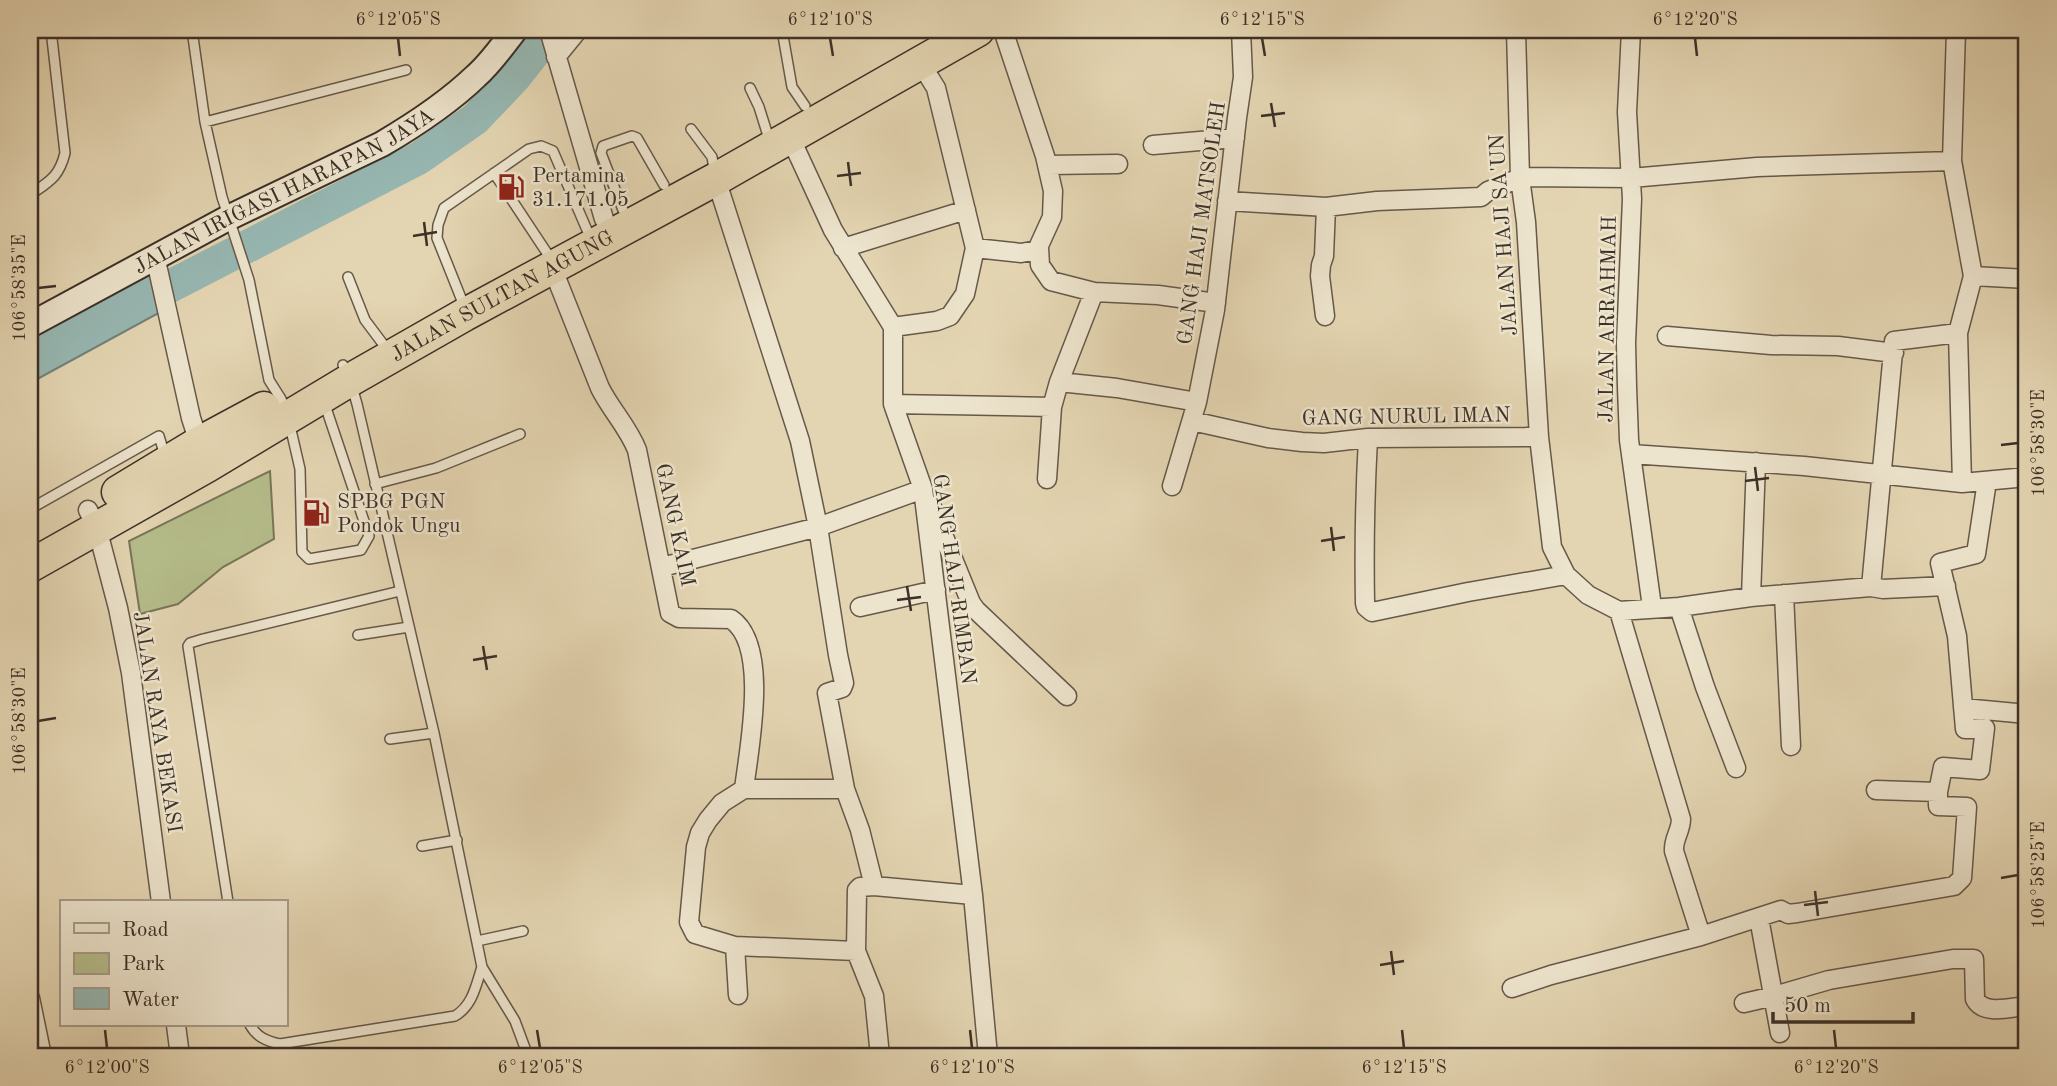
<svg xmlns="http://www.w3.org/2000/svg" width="2057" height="1086" font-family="'Old Standard TT',serif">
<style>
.green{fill:#b5bd8b;stroke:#787659;stroke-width:2}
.water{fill:#97b8b3;stroke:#73827b;stroke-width:2}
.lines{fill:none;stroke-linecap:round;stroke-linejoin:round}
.river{stroke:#97b8b3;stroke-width:33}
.lane-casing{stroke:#66594a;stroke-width:12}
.street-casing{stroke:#66594a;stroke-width:21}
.secondary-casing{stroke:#3c3027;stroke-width:28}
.highway-casing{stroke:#3c3027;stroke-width:35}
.lane{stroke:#ede4cd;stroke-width:9}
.street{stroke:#ede4cd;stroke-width:18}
.secondary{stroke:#ede4cd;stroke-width:24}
.highway{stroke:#e4d5b2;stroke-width:32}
.ticks{fill:none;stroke:#3c3027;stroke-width:2.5}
.labels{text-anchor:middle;stroke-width:5;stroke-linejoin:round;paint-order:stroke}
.poi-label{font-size:21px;fill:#3c3027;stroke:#ede4cd;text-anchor:start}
.street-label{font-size:21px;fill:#3c3027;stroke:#ede4cd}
.neatline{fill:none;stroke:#3c3027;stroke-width:2.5}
.ticks-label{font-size:18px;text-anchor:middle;fill:#3c3027}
</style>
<rect width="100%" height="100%" fill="#e4d5b2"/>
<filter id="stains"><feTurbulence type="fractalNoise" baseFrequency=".00286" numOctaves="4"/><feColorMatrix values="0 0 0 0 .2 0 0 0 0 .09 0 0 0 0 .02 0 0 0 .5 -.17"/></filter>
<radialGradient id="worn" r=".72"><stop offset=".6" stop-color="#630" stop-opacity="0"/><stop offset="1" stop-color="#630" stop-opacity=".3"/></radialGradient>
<path class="green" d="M 270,471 L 274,539 L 223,567 L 178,604 L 140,614 L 129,541 Z"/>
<path class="water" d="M 155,256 L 166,309 L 30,383 L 30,324 Z"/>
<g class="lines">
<path class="river" d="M 132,306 L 419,158 L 475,119 L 514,78 L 552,30"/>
<defs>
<path id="lane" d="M 192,30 L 205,122 L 222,197 L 249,280 L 269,380 L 281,399 L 288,417 L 300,469 L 302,552 L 309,559 L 361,550 L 369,536 L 324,402
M 782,30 L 792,87 L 805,106
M 750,88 L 759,107 L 770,142
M 205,122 L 406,70
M 691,129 L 712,157 L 715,174
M 494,173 L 547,253
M 30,195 C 50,181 59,177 65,153 L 51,30
M 623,210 L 601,153 L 603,146 L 632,136 L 637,138 L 664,185
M 348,277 L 365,320 L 383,344
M 462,308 L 461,298 L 437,238 L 438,225 L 444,208 L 529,149 L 541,146 L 553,151 L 587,230
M 343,365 L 350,380 L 357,404 L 434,733 L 482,967 L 515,1021 L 528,1056
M 375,484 L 436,468 L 520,434
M 30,509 L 159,436 L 165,456
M 358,635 L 409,627
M 390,739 L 434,733
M 422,846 L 457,840
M 228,902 L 188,646 L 190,643 L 203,639 L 400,591
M 477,941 L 523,931
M 250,1025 C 257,1037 266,1041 280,1044 L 455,1016 C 473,1005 476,985 482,967"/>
<path id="street" d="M 549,30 L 604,219
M 1516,30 L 1520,178 L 1526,222 L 1539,437 L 1552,547 L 1566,575 L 1588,595 L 1619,611 L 1679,607 L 1751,597 L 1871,587 L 1883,589 L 1946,586
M 1631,30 L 1627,112 L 1632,199 L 1626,343 L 1627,387 L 1629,440 L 1652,607
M 1956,30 L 1952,161 L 1973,276 L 1958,333 L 1962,483
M 556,57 L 578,30
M 790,137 L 833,230 L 893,327 L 893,404 L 923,489 L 973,895 L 988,1056
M 1153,145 L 1235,138
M 1048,165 L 1118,164
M 716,179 L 800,441 L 818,527 L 838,655 L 844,683 L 842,688 L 827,693 L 845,789 L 860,830 L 874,886
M 1227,201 L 1326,207 L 1324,256 L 1321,265 L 1320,276 L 1325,316
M 1326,207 L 1377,201 L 1481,197 L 1488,191 L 1522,177 L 1631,178 L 1757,167 L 1952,161
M 843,248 L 966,210
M 975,248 L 1021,253 L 1037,250 L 1052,217 L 1053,191 L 1045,156 L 1003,30
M 1039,248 L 1040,265 L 1051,281 L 1094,292 L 1158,295 L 1216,303
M 155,256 L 191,418 L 201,449
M 552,267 L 600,388 C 611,410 628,427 637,450 L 670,613 L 679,618 L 731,619 C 770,645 749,748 744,789
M 1973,276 L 2027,279
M 893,327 L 937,321 L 950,316 L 965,294 L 975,248 L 936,88 L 921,64
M 1667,336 L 1771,345 L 1838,346 L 1894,353
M 1059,382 L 1094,292
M 893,404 L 1052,407
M 1192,421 L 1268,438 L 1302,442 L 1324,443 L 1368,438 L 1539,437
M 1368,438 C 1365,493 1364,548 1365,603 L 1366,607 L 1372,612 L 1468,592 L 1566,575
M 1631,454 L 1804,466 L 1962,483 L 2027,477 L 2027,473
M 1047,479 L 1052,407 L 1059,382 L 1117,388 L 1197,402
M 1172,486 L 1197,402 L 1215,310 L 1237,118 L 1243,77 L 1241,30
M 931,505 L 971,603 L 976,610 L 1067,696
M 88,510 L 97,528 L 118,608 L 131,673 L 161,902
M 662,567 L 818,527 L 923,489
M 1871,587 L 1894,341 L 1958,333
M 1784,594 L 1791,746
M 1751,597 L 1756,462
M 860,607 L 936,590
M 1679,607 L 1705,687 L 1736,768
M 1963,708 L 2027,714
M 845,789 L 744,789 L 722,803 L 708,820 L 700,833 L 696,847 L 689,922 L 695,934 L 735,946 L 856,951
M 1876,790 L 1938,792 L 1943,767 L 1980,770 L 1985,728 L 1965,729 L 1957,636 L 1940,563 L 1976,554 L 1987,481
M 1759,918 L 1780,1033
M 1701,936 L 1781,910 L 1788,914 L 1797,913 L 1954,886 L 1962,878 L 1967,807 L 1938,806 L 1938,792
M 735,946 L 738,995
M 1512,988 L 1551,975 L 1701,936 L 1674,851 C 1673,839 1681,831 1681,819 L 1619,611
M 30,998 L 42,1056
M 1744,1003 L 1774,996 L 1829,980 L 1953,959 L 1974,959 L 1975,999 C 1984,1016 2011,1007 2027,1006
M 176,1025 L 180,1056
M 880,1056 L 874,996 L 856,951 L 857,890 L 860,887 L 874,886 L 973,895"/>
<g id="secondary">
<path id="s1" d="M 30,325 L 228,218 L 382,144 C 416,124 448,103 476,76 C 491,63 503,45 515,30"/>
</g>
<g id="highway">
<path d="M 118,492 L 199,443 L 264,408"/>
<path id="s2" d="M 30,566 L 207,466 L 350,380 L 464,315 L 716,179 L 978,30"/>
</g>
</defs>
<use href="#lane" class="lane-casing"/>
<use href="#street" class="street-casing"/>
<use href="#secondary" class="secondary-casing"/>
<use href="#highway" class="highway-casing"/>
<use href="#lane" class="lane"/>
<use href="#street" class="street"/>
<use href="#secondary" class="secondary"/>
<use href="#highway" class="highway"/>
</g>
<path class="ticks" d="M 398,38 L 400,56M 830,38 L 833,56M 1262,38 L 1265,56M 1695,38 L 1697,56M 1271,103 L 1275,127M 1261,116 L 1285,113M 848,162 L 851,186M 837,176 L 861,173M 424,222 L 427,246M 413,236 L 437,232M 38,288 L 56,286M 2001,445 L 2018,443M 1755,467 L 1758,491M 1745,481 L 1769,478M 1331,527 L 1334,551M 1321,541 L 1345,537M 907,586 L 911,611M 897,600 L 921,597M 483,646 L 487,670M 473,660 L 497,656M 38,721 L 56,718M 2001,878 L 2018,875M 1815,891 L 1818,916M 1804,905 L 1828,902M 1391,951 L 1394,975M 1380,965 L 1404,961M 105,1030 L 107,1048M 537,1030 L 540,1048M 970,1030 L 972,1048M 1402,1030 L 1404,1048M 1834,1030 L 1836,1048"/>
<defs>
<symbol id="fuel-bare" viewBox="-9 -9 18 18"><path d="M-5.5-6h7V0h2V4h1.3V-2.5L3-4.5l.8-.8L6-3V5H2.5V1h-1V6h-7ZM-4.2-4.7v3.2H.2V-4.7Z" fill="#8f2418" stroke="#ede4cd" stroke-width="2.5" paint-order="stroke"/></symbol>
</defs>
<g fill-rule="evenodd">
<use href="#fuel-bare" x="492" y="168" width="38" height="38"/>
<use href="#fuel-bare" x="297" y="494" width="38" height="38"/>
</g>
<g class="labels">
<g class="poi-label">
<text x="532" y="182">Pertamina<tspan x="532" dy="24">31.171.05</tspan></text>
<text x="337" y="508">SPBG PGN<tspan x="337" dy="24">Pondok Ungu</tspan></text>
</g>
<g class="street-label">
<text dy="7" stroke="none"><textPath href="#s1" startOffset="287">JALAN IRIGASI HARAPAN JAYA</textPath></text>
<text transform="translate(1201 223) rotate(-82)" y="7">GANG HAJI MATSOLEH</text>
<text transform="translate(1503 235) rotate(-94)" y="7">JALAN HAJI SA'UN</text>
<text dy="7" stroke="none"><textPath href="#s2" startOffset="544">JALAN SULTAN AGUNG</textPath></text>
<text transform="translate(1607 319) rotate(-89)" y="7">JALAN ARRAHMAH</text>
<text transform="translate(1406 416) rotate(-1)" y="7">GANG NURUL IMAN</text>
<text transform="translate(676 525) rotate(78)" y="7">GANG KAIM</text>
<text transform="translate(955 579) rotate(82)" y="7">GANG HAJI RIMBAN</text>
<text transform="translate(158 722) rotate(81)" y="7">JALAN RAYA BEKASI</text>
</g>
</g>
<rect width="2057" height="1086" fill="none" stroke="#e4d5b2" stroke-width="77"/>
<rect x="60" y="900" width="228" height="126" fill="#ede4cd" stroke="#a69c8b" stroke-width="2"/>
<rect x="74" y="923" width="35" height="10" fill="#ede4cd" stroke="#a69c8b" stroke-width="2"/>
<text x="122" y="936" font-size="21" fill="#3c3027">Road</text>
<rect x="74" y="953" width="35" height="21" fill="#b5bd8b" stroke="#a69c8b" stroke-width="2"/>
<text x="122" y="970" font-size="21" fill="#3c3027">Park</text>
<rect x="74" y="988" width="35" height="21" fill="#97b8b3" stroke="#a69c8b" stroke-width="2"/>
<text x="122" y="1006" font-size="21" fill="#3c3027">Water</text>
<path d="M1773 1012v10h140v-10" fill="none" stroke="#3c3027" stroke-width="3.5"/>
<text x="1784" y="1012" font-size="21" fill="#3c3027" stroke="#ede4cd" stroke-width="5" paint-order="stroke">50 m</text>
<rect x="38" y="38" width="1980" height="1010" class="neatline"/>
<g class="ticks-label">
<text x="398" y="25">6°12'05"S</text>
<text x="830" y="25">6°12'10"S</text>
<text x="1262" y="25">6°12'15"S</text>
<text x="1695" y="25">6°12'20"S</text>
<text transform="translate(19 288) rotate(-90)" y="6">106°58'35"E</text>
<text transform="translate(2038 443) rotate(-90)" y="6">106°58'30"E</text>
<text transform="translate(19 721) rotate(-90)" y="6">106°58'30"E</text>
<text transform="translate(2038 875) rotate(-90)" y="6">106°58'25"E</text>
<text x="107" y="1073">6°12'00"S</text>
<text x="540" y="1073">6°12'05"S</text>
<text x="972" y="1073">6°12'10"S</text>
<text x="1404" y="1073">6°12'15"S</text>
<text x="1836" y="1073">6°12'20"S</text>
</g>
<rect width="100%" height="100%" filter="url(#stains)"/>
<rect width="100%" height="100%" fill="url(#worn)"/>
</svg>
